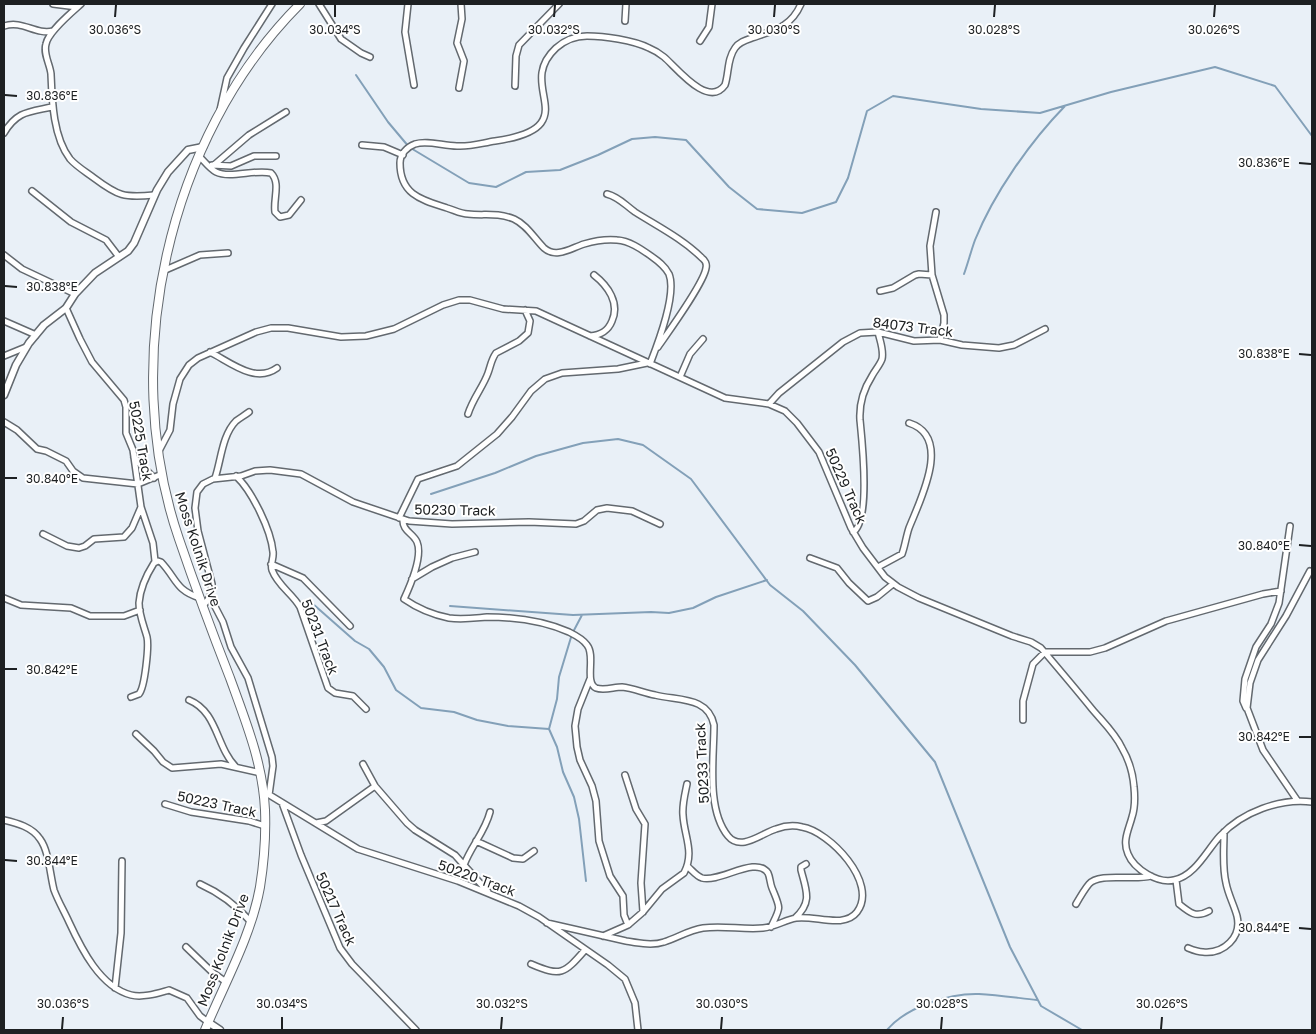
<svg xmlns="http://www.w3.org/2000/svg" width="1316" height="1034" font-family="'Golos Text',sans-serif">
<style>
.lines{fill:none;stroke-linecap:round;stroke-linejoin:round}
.stream{stroke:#83a0b8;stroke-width:2}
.minor-casing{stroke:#63696f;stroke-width:8}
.tertiary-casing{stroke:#63696f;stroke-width:9}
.secondary-casing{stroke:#63696f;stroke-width:10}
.minor{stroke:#fff;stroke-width:5}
.tertiary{stroke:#fff;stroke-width:6}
.secondary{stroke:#fff;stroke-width:8}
.ticks{fill:none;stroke:#1d2022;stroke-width:2}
.labels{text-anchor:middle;stroke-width:4;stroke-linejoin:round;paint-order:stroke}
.street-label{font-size:14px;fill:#1d2022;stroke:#fff}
.ticks-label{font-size:12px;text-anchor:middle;fill:#1d2022;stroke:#fff;stroke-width:4;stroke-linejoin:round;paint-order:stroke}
</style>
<rect width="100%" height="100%" fill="#e9f0f7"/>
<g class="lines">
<path class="stream" d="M 356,75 L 388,122 L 409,147 L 469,183 L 496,187 L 526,172 L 560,170 L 598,155 L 632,139 L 655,137 L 686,140 L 729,187 L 757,209 L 802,213 L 836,202 L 848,178 L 867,111 L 893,96 L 981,109 L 1040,113 L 1111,92 L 1215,67 L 1275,86 L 1312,136
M 964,274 C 968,263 971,251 975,240 C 994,193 1030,142 1065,106
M 431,494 L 495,473 L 536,456 L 583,443 L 618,439 L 643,445 L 691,479 L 770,585 L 803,611 L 855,665 L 935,762 L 1010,947 L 1041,1006 L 1082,1030
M 313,604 L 355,641 L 369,649 L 384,667 L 396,690 L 421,708 L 454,712 L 477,720 L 508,726 L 549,729
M 450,606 L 573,615 L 651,612 L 669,613 L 693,608 L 716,597 L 767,580
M 582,615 L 572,634 L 559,677 L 557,699 L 549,729 L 557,747 L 563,772 L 574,797 L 579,819 L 586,881
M 887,1030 C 906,1007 950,993 979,994 C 998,995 1018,998 1037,1000"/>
<defs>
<path id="minor" d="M 53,4 L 77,7
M 81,4 C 72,12 48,32 46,44 C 43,54 50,64 51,74 C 52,100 53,137 70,159 C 76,166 86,172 94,178 C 118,196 124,198 154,195
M 319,4 L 341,39 L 361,53 L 370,57
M 408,4 L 405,32 L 414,85
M 625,21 L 626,4
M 4,26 C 23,20 35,35 53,31
M 700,41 L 709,27 L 712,4
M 515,86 L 516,56 L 519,45 L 559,4
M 459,88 L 464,61 L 457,43 L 462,19 L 461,4
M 220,110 L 227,78 L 244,48 L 272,4
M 4,133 C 17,111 29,112 52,107
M 362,145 L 384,147 L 403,155
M 199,156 C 204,161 210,169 216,172 C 230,179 255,169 271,173 C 281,183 273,199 275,212 L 280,217 L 289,215 L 301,200
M 212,165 L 231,166 L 254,156 L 276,156
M 214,165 L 249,135 L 286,112
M 32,191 L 71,222 L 106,240 L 119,257
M 607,194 C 619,197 625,205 635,212 C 657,226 683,239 702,258 C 705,260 707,264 706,268 C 704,283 669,331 658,347
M 936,212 L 930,246 L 932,275 L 944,315 L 944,323 L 940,340
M 4,255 L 22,269 L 75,294
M 163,271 L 200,255 L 228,253
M 880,291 L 893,288 L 915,275 L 919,274 L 932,275
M 66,308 L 80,339 L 92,362 L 124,400 L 126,407 L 126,433 L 133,450 L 141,507 L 153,543 L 155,561
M 4,321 L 36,335
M 590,336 C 601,335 608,331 612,321 C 620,303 608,286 594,275
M 210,352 C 230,362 255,384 277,368
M 4,356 L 26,347
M 650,364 C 658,343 677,294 669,274 C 665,266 658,261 651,256 C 641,249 630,241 617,240 C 607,239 594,241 584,244 C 571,248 556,259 544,248 C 534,238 527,225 514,219 C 496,212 484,216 468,214 C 461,214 454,210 447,208 C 422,200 400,195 400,163 C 400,154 407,147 415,144 C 428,140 443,146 457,146 C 470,147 482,143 495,141 C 509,139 532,135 541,123 C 556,103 525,77 556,48 C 565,40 575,36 587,36 C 604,36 633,40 649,48 C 654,50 659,53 664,57 C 676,67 708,109 725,85 C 729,73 727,59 735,48 C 739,42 746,40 752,38 C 775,30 791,27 801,4
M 680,377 L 690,354 L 703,339
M 769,404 L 779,393 L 843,342 L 860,333 L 878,332 L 914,341 L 940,340 L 962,345 L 999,348 L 1014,345 L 1045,329
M 468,414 C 473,398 483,387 488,373 C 491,365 491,360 496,353 L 519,341 L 528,333 L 530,321 L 525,310
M 4,422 L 17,430 L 37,449 L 46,451 L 66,461 L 73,471 L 83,478 L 138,484 L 162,474
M 159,451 L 170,430 L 173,404 L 180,379 L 189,365 L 198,358 L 256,332 L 271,328 L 288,328 L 341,337 L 366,336 L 394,329 L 443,305 L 459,300 L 470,300 L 503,309 L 536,311 L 725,398 L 769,404 L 785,411 L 797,423 L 819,452 L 851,528 L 863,548 L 885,577 L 898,587 L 919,598 L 1012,636 L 1031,642 L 1041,648 C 1058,668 1075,688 1092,709 C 1102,721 1115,733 1122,748 C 1129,760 1133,774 1134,787 C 1135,797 1135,808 1132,817 C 1129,829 1122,841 1128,854 C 1134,869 1158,884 1174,880 C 1195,876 1207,850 1220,836 C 1242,812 1280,798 1312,802
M 134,457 L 154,478
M 236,476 C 252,491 271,530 273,552 C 274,558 270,564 272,570 C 278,586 292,593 300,607 L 328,688 L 335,693 L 353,696 L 366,709
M 215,478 C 221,461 222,435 236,421 C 240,418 245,415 249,412
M 399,518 L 418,479 L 457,466 L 497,434 L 512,417 L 531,391 L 545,379 L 562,373 L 618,369 L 647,363
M 403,519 C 402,531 413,533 417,542 C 423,556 410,586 404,599 C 417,608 434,615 449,618 C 462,620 475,618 487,617 C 514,617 544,621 569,632 C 575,635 583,639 587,645 C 596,656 584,682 596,688 C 604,691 614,687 622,687 C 633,688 644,693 655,695 C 678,701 708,696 714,725 C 714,758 706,809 728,836 C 741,852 762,833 776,829 C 784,826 794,825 802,827 C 829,831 879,883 857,912 C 844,929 815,915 796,918 C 785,920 775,927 763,928 C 743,930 723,925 703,928 C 689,930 677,938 664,942 C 652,946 638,943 626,941 L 547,923
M 853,532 C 871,522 862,440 860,420 C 859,403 863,390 872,376 C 875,370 880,365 882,359 C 884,350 880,341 878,332
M 43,534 L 67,546 L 79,548 L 85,546 L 94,539 L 124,537 L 132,528 L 141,507
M 810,558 L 837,568 L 849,583 L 868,601 L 877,597 L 893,584
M 271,564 L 303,578 L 350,626
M 878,567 L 902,554 C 905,546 906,537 909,528 C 920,500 953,437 909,423
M 412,579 L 432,567 L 452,558 L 475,552
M 210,597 L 223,622 L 231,647 L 248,678 L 272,757 L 273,766 L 269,795
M 4,598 L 21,605 L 71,608 L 90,616 L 124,616 L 140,610
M 203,606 L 210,597 L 212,584 L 198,531 L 195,508 L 197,492 L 203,484 L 213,479 L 241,476 L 255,471 L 270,470 L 301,474 L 353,502 L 409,521 L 452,524 L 529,522 L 576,524 L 584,521 L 597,510 L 607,508 L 632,511 L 660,524
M 590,679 L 578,709 L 575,726 L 577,747 L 580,760 L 592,786 L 596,801 L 599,841 L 610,876 L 623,896 L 624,915 L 628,925
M 131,697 L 139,694 C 145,687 149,646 147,637 C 144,626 139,615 139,603 C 140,589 147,574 154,563 L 158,561 L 161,562 C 177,579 175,590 200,598
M 189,700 C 218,712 216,747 236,767
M 1246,708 L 1243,701 L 1245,679 L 1256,647 L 1271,624 L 1279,603 L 1290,526
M 1023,720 L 1023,701 L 1033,664 L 1045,652 L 1090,652 L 1105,648 L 1166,621 L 1263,594 L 1281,591
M 136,734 L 154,751 L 163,762 L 172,768 L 221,764 L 261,773
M 363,764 L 375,786 L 407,823 L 415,830 L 455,855 L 488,892
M 625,775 L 636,809 L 645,824 L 641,883 L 643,912
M 263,791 L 358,849 L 458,881 L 519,906 L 539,917 L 608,965 L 625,979 L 635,1003 L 638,1030
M 1297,800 L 1263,750 L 1247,708 L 1250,683 L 1258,660 L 1286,616 L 1310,571
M 282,803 L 301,855 L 340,948 L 352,964 L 416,1030
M 165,804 L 191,812 L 249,821 L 265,826
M 4,820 C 17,823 32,827 40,839 C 49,851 50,875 54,890 C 58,901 64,911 69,922 C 81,948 100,987 131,995 C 143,998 158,993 169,990 L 187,998 L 200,1016 L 208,1022
M 316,823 L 326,821 L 375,786
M 476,841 L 513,858 L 523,859 L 534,851
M 464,865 C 471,846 485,832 490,812
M 687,866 C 692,870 696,876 702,878 C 720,883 756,855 768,873 C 770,877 770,883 772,888 C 781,910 781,906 771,927
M 1176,880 L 1179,904 C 1190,913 1196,918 1209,911
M 200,884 C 220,893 236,905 250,921
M 1076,904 C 1080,897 1084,890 1089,884 C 1099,872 1134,881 1151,876
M 795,918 C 813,902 806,890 801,870 L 801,867 L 806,864
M 603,936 L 628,925 L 643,912 L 662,889 L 684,873 C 695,852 684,836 683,815 C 682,805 685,794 687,784
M 186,947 L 212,972 L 226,982
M 1188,948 C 1193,950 1198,952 1203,952 C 1224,954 1242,937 1237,916 C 1234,905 1228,894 1226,883 C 1222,867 1224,849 1224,832
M 531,964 C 561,977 564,974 585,950
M 115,988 L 121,933 L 122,861"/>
<path id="tertiary" d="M 4,395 L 16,365 L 29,343 L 44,325 L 66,308 L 75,294 L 95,273 L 128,251 L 134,243 L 157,190 L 168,172 L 188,150 L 203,147
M 208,1022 L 220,1030"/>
<path id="secondary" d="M 205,1030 C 224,984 251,937 260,887 C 264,862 266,836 265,810 C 263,764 246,722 230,678 C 212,632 195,586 179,539 C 118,362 167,137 300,4"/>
</defs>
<use href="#minor" class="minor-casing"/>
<use href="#tertiary" class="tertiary-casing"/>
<use href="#secondary" class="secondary-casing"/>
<use href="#minor" class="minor"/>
<use href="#tertiary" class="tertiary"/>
<use href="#secondary" class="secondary"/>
</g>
<path class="ticks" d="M 115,17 L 116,5M 335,17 L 335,5M 554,17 L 555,5M 774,17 L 775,5M 994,17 L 995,5M 1214,17 L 1215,5M 5,95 L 17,96M 1299,163 L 1311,164M 5,286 L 17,287M 1299,354 L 1311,355M 5,478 L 17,478M 1299,545 L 1311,546M 5,669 L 17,669M 1299,737 L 1311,737M 5,860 L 17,861M 1299,928 L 1311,929M 62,1029 L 63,1017M 282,1029 L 282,1017M 501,1029 L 502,1017M 721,1029 L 722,1017M 941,1029 L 942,1017M 1161,1029 L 1162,1017"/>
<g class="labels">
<g class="street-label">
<text transform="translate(913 327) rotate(7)" y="5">84073 Track</text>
<text transform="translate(141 441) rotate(80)" y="5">50225 Track</text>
<text transform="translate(846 486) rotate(66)" y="5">50229 Track</text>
<text transform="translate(455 510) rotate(1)" y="5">50230 Track</text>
<text transform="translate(198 549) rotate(72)" y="5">Moss Kolnik Drive</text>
<text transform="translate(320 637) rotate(69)" y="5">50231 Track</text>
<text transform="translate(702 763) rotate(-93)" y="5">50233 Track</text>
<text transform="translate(217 804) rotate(12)" y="5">50223 Track</text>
<text transform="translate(477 878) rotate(20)" y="5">50220 Track</text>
<text transform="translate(336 909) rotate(66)" y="5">50217 Track</text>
<text transform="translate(223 950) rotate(-69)" y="5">Moss Kolnik Drive</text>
</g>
</g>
<g class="ticks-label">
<text x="115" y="34">30.036°S</text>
<text x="335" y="34">30.034°S</text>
<text x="554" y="34">30.032°S</text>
<text x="774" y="34">30.030°S</text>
<text x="994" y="34">30.028°S</text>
<text x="1214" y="34">30.026°S</text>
<text x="52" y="100">30.836°E</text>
<text x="1264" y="167">30.836°E</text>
<text x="52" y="291">30.838°E</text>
<text x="1264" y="358">30.838°E</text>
<text x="52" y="483">30.840°E</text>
<text x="1264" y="550">30.840°E</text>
<text x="52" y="674">30.842°E</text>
<text x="1264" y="741">30.842°E</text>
<text x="52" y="865">30.844°E</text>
<text x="1264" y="932">30.844°E</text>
<text x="63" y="1008">30.036°S</text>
<text x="282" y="1008">30.034°S</text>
<text x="502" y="1008">30.032°S</text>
<text x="722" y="1008">30.030°S</text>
<text x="942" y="1008">30.028°S</text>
<text x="1162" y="1008">30.026°S</text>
</g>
<rect width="1316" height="1034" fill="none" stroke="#1d2022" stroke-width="10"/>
</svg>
